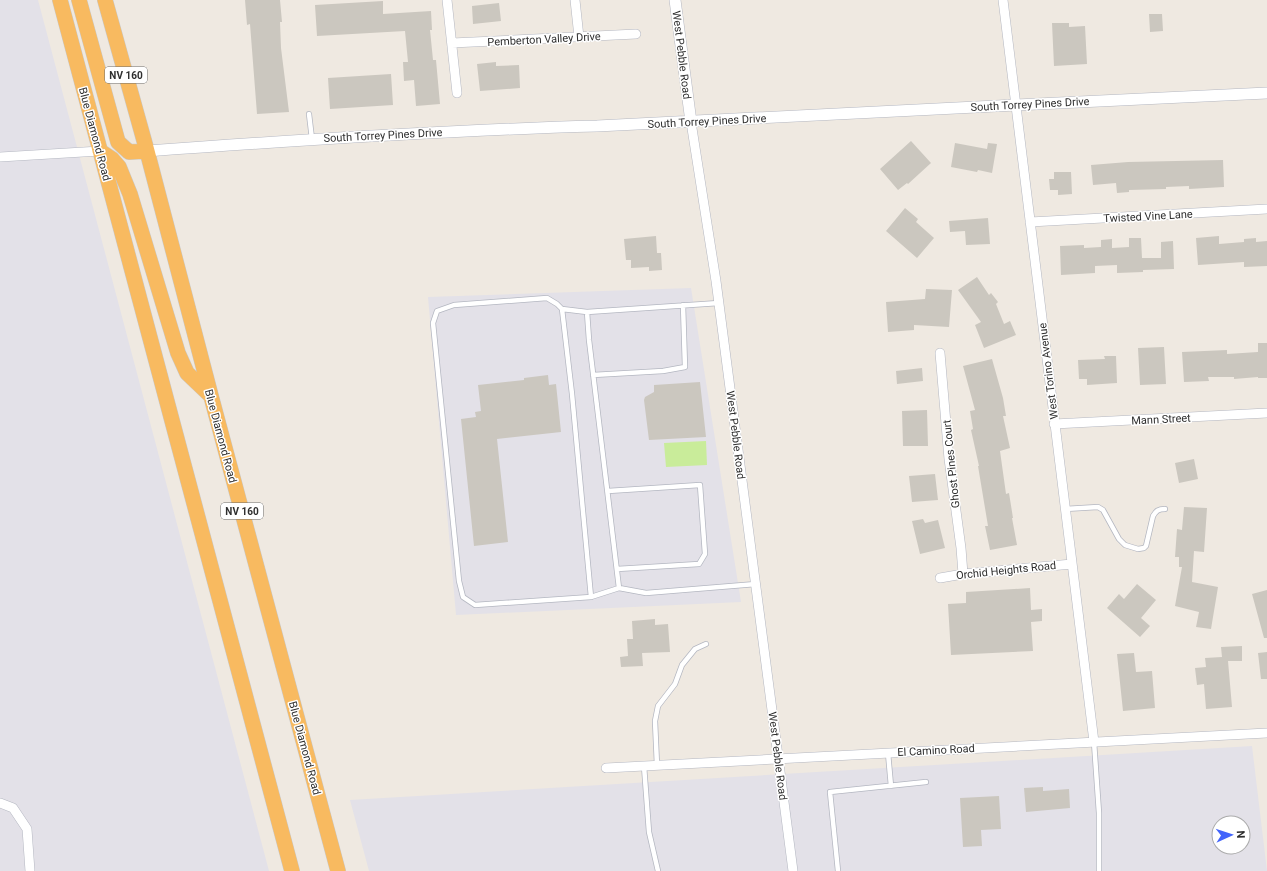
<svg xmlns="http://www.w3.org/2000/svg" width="1267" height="871" font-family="Roboto,sans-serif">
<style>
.industrial{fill:#e3e1e8;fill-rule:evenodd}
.pitch{fill:#c9ec9a}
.building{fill:#cbc7bf}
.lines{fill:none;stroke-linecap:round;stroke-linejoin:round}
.service-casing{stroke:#b4b7c1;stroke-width:6}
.minor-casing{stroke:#b4b7c1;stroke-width:10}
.tertiary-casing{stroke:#b4b7c1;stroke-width:12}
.trunk-casing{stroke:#c9c9c9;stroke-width:16}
.service{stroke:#fff;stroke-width:4.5}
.minor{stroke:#fff;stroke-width:9}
.tertiary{stroke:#fff;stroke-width:11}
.trunk{stroke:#f8ba60;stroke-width:15}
.labels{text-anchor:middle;stroke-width:3;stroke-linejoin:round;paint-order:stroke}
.shield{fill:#fff;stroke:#6d6d6d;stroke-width:1}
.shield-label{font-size:10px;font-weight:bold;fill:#2e2e2e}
.street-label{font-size:11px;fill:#2e2e2e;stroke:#fff}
</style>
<rect width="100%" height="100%" fill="#efe9e1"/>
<path class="industrial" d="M 0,0 L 38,0 L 269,871 L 0,871 Z
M 691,288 L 741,602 L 456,615 L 428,297 Z
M 1252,746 L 1267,871 L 369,871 L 350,800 ZM 1219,823 L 1243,823 L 1243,847 L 1219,847 Z"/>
<path class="pitch" d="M 706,441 L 707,465 L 666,467 L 664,443 Z"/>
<path class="building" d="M 245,0 L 280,0 L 282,22 L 280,22 L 281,48 L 289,112 L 257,114 L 250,24 L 247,25 Z
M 383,1 L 383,14 L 431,11 L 432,30 L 430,30 L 433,60 L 436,60 L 440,104 L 416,106 L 414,80 L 404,81 L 403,62 L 408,62 L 405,31 L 317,36 L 315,5 Z
M 499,3 L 501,21 L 473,24 L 472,6 Z
M 1149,14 L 1162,14 L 1163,31 L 1150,32 Z
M 1052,23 L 1069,23 L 1069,27 L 1085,26 L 1087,64 L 1054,66 Z
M 496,62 L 496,66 L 519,65 L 520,88 L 480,91 L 477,64 Z
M 391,74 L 393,105 L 330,109 L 328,78 Z
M 911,141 L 931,163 L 908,184 L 907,183 L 898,190 L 880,169 Z
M 955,143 L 987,149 L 988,143 L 997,144 L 992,173 L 978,170 L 977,172 L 951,167 Z
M 1223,160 L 1224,187 L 1189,189 L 1189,186 L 1166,187 L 1166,189 L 1129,190 L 1129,192 L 1117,193 L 1116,183 L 1093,185 L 1091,165 L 1128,162 Z
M 1054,172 L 1071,172 L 1072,194 L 1058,195 L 1058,190 L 1050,190 L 1049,179 L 1054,179 Z
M 905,208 L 918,219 L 916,222 L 934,238 L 917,258 L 886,231 Z
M 988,218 L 990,244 L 966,245 L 965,231 L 950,232 L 949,221 Z
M 656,236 L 657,253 L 661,253 L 662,270 L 649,271 L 649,267 L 631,268 L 631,260 L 626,260 L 624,239 Z
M 1219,236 L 1219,244 L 1244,242 L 1244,239 L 1256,238 L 1256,242 L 1267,241 L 1267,266 L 1244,267 L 1244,262 L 1198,265 L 1196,238 Z
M 1129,238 L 1141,238 L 1142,258 L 1161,258 L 1161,242 L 1173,241 L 1174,269 L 1143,270 L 1143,272 L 1117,273 L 1117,265 L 1095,266 L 1095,273 L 1061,275 L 1060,246 L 1084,245 L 1084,248 L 1101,247 L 1101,240 L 1112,239 L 1112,248 L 1129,247 Z
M 977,277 L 989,295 L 991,293 L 998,302 L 996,304 L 1004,324 L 1010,321 L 1016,335 L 984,348 L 975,325 L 981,322 L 958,290 Z
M 926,289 L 952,290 L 949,327 L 914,325 L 914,330 L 888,332 L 886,302 L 925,299 Z
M 1258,343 L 1267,343 L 1267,378 L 1258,378 L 1258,377 L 1234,379 L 1234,377 L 1208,377 L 1209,381 L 1184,382 L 1182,352 L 1227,350 L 1227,354 L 1258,352 Z
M 1164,347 L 1166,384 L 1140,385 L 1138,348 Z
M 1104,356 L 1116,356 L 1117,383 L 1087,385 L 1087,379 L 1079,379 L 1078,360 L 1105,359 Z
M 992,359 L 1003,398 L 1006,416 L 1003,416 L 1010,448 L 1000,451 L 1006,494 L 1009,493 L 1013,518 L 1012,518 L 1017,545 L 990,550 L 985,526 L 988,526 L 978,466 L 979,466 L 971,430 L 973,429 L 970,411 L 975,410 L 963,366 Z
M 922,368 L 923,381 L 897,384 L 896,371 Z
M 548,375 L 549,385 L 556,384 L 561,432 L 497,439 L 508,542 L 474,546 L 461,419 L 476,417 L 475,412 L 481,411 L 478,385 L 524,380 L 524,378 Z
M 700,382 L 706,437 L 649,440 L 644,400 L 645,397 L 654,392 L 654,385 Z
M 927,410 L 928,446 L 903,446 L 902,411 Z
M 1194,459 L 1198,479 L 1179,483 L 1175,463 Z
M 935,474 L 938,500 L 912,502 L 909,476 Z
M 1184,507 L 1207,508 L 1204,552 L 1194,551 L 1192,582 L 1218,587 L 1211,629 L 1196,627 L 1199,612 L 1175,606 L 1182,567 L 1179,567 L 1179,557 L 1175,557 L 1177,529 L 1182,530 Z
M 923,519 L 925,523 L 938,520 L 945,548 L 920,554 L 912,521 Z
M 1137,584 L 1156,600 L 1141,618 L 1150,626 L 1140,637 L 1107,608 L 1119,594 L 1124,599 Z
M 1030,588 L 1031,610 L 1042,609 L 1042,621 L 1031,622 L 1033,651 L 951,655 L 948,604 L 966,603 L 966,592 Z
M 1267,590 L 1267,638 L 1264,638 L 1252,594 Z
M 655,619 L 655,625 L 668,624 L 670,652 L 642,653 L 643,666 L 621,667 L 620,657 L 628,656 L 627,639 L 633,639 L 632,621 Z
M 1242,646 L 1242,661 L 1228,661 L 1232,707 L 1206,709 L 1204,684 L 1197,685 L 1195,668 L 1206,667 L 1205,658 L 1222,657 L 1221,647 Z
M 1267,652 L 1267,679 L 1261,679 L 1258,653 Z
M 1134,653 L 1136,672 L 1152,671 L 1155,708 L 1123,711 L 1117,654 Z
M 1043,787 L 1043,791 L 1069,789 L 1070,808 L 1026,812 L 1024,788 Z
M 999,796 L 1001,829 L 981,830 L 982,846 L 963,847 L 960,798 Z"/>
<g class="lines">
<defs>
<path id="service" d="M 309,114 L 312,139
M 719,303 L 587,312 L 589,340 L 619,588 L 646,593 L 756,584
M 562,309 L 572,394 L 591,597
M 587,312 L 562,309 L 557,304 L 547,298 L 454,305 L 437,311 L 433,323 L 459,581 L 463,597 L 475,605 L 591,597 L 619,588
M 593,375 L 663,371 L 685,367 L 683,305
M 608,491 L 700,485 L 705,554 L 699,564 L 617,569
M 1065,509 L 1098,507 L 1103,510 L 1119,539 L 1125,545 L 1138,549 L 1144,548 L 1146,546 L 1153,516 C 1156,511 1158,509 1165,509
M 1094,742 L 1099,813 L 1099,871
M 888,753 L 891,786
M 657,765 L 655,721 L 658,706 L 675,684 L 682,665 L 695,649 L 706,644
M 644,766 L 649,832 L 658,871
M 838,871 L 830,792 L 926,782"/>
<path id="minor" d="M 447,0 L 457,93
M 575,0 L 579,37
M 1003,0 L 1094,742
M 452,43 L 636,34
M 691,122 L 716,281 L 793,871
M 0,157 L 100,151
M 1030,222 L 1267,209
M 940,353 L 949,459 L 961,548 L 963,574
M 1054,424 L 1267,413
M 940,578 L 963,574 L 1072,564
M 606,768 L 1267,733
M 0,803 L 13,808 L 27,829 L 30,871"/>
<path id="tertiary" d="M 675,0 L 691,122
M 147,151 C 297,140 447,130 597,126 L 1016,105 L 1267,93"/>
<path id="trunk" d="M 60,0 L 292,871
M 79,0 L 118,142 L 129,152 L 147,151
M 105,0 L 147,151 L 211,396 L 338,871
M 100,151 L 112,159 L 119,167 L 130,194 L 178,353 L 187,373 L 210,395"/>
</defs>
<use href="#service" class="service-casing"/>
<use href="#minor" class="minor-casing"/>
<use href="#tertiary" class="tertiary-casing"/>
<use href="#trunk" class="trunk-casing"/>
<use href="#service" class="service"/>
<use href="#minor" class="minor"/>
<use href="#tertiary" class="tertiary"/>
<use href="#trunk" class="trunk"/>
</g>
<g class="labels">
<g class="shield">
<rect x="105" y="67" width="42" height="16" rx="3"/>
<rect x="221" y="503" width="42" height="16" rx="3"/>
</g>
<g class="shield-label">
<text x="126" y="79">NV 160</text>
<text x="242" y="515">NV 160</text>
</g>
<g class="street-label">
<text transform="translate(544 39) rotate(-3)" y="4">Pemberton Valley Drive</text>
<text transform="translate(682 55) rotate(83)" y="4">West Pebble Road</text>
<text transform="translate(1030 104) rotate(-3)" y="4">South Torrey Pines Drive</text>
<text transform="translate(707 121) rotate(-3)" y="4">South Torrey Pines Drive</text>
<text transform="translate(95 134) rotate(75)" y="4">Blue Diamond Road</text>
<text transform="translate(383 135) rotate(-3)" y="4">South Torrey Pines Drive</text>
<text transform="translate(1148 216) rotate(-3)" y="4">Twisted Vine Lane</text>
<text transform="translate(1048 371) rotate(-97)" y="4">West Torino Avenue</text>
<text transform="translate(1161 419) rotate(-3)" y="4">Mann Street</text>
<text transform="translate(736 435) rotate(83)" y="4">West Pebble Road</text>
<text transform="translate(221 436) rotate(75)" y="4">Blue Diamond Road</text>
<text transform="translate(951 464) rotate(-96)" y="4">Ghost Pines Court</text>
<text transform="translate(1006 570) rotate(-6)" y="4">Orchid Heights Road</text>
<text transform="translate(305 748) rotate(75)" y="4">Blue Diamond Road</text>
<text transform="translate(936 750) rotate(-3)" y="4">El Camino Road</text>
<text transform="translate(778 756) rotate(83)" y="4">West Pebble Road</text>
</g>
</g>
<g transform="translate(1231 835) rotate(87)"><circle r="19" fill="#ffffff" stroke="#ababab"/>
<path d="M0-3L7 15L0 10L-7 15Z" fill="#4264fb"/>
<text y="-6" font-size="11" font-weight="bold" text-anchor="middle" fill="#2e2e2e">N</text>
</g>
</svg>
